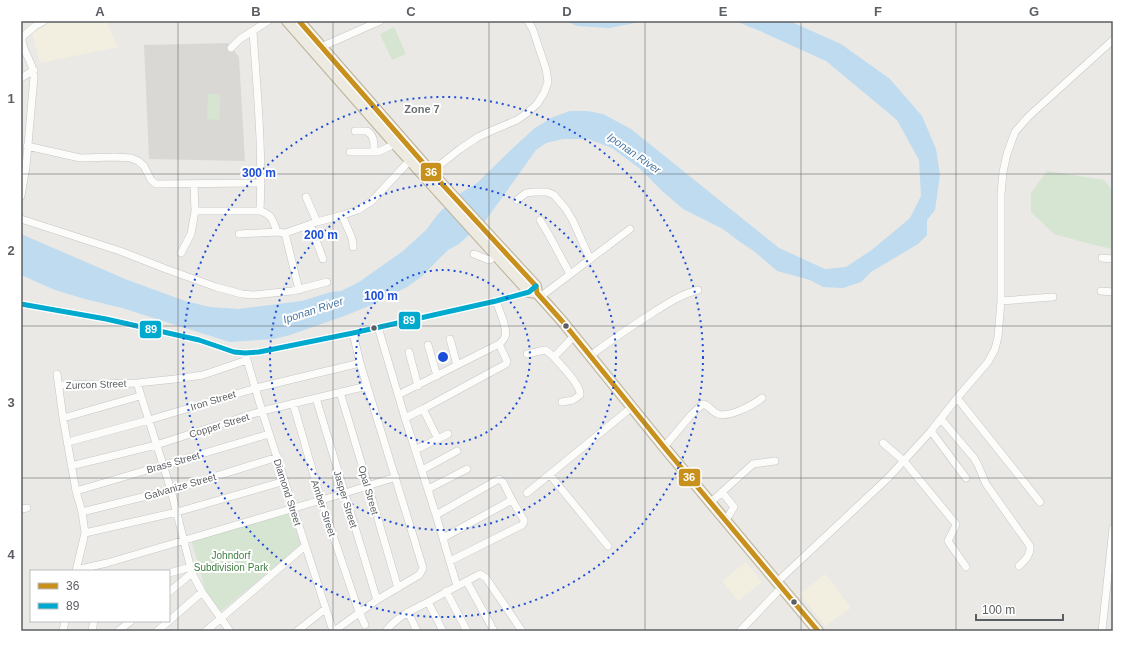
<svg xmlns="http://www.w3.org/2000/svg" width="1134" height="652" font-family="Helvetica,sans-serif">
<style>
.commercial{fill:#f2eee0}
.education{fill:#dad8d4}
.green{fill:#d5e5d2}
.water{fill:#bedbf0}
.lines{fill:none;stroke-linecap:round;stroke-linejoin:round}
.minor-casing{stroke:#c6c6c6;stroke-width:8}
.highway-casing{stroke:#bdb197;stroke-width:12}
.minor{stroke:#fcfcfb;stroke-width:7}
.highway{stroke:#edeae2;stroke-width:10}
.bus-1-casing{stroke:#fff;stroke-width:8}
.bus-2-casing{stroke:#fff;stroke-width:8}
.bus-1{stroke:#c8901d;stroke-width:5}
.bus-2{stroke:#00a9ce;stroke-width:5}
.grid{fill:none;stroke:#5b5e62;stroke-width:1;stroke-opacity:0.55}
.ring{fill:none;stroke:#1d4ed8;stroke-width:2;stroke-dasharray:2 4}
.bus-dot{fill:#5b5e62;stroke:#fff;stroke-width:1.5}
.labels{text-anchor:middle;stroke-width:4;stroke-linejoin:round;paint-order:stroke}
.street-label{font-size:10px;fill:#5b5e62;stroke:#fff}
.park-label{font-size:10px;fill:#3f7e41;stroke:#fff}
.neighbourhood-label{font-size:11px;font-weight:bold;fill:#6c7074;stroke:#fff}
.water-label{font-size:11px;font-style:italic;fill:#4b77a4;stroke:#fff}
.centre{fill:#1d4ed8;stroke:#fff;stroke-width:2}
.ring-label{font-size:12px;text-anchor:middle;font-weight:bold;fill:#1d4ed8;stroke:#fff;stroke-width:4;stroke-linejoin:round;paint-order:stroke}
.line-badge{stroke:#fff;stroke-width:1.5}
.badge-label{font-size:11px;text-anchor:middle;font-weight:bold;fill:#fff}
.neatline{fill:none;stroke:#5b5e62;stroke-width:1.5}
.grid-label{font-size:13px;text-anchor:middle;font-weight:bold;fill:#5b5e62}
</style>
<rect width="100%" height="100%" fill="#eae9e5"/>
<path class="commercial" d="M 51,21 L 106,21 L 118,47 L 40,63 L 32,33 Z
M 746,562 L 762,582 L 738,601 L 722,581 Z
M 825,574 L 851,608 L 825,626 L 800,594 Z"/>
<path class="education" d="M 228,43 L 239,57 L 245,161 L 149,159 L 144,45 Z"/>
<path class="green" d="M 394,27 L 406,54 L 392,60 L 380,34 Z
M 208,94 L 220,94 L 219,120 L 207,119 Z
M 1047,171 L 1104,180 L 1113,191 L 1113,249 L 1094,245 L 1054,234 L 1031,212 L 1031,193 Z
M 290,510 L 301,545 L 221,611 L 206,592 L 191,539 Z"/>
<path class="water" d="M 566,21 L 645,21 L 609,28 L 577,26 Z
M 735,21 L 789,21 L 796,24 L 841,44 L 890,79 L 922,116 L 936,149 L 940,175 L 935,210 L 927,220 L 927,235 L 918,244 L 871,272 L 861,282 L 843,288 L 823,287 L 810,280 L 777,271 L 755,252 L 736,239 L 723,229 L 683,209 L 661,190 L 639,168 L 612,148 L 588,139 L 563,139 L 546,143 L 536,150 L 486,220 L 459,244 L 448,250 L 421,277 L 407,287 L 378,302 L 347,315 L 290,335 L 274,339 L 230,342 L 185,328 L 122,308 L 85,299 L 55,290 L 21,275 L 21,234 L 125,279 L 185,301 L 210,307 L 239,309 L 302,301 L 331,292 L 341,291 L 359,282 L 403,251 L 426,230 L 438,214 L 456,196 L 477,183 L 515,146 L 535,128 L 553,117 L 570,111 L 587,111 L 603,114 L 631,129 L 779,248 L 825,269 L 846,267 L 873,249 L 910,218 L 921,196 L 919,160 L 897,120 L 826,61 L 760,31 Z"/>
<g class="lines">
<defs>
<path id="minor" d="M 253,31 C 257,91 263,151 260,211 C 272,214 273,221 277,232
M 22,37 L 35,26 L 44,21
M 321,47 L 380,21
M 231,48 L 240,39 L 268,21
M 21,78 L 34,70
M 355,131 L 367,131 C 375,136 374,144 374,152
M 27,146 L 80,158 L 114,157 L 131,158 L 138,161 L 144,166 L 151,180 L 156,184 L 261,183
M 350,152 L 378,152 L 395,144
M 431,172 L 460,149 L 478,137 L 491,131 L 517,120 L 527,113 L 537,104 L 544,93 L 548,82 L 546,69 L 533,30 L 528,21
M 21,196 L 26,167 L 34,77 C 34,62 21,51 22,37
M 306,197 L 317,222
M 517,200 L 526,193 L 535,192 L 547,192 L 554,195 L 566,209 L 573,221 L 590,259
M 195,211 L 260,211
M 343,215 C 345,228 354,235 353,247
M 21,219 L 120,251 L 166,269 L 216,287 L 242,294 L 253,295 L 292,291 L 327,282
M 540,220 L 549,235 L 570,274
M 310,224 L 323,259
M 285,233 L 299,290
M 239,234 L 277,232 L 285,233 L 317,222 L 343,215 L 358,210 L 372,201 L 412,158
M 181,253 L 191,234 L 195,211 L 194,185
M 474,254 L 489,260 L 496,256
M 1102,258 L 1113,259
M 1101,291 L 1113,292
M 540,297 L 630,229
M 1001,301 L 1053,297
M 21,304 L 106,319 L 199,340 L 234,352 L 245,353 L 259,352 L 353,333 L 496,301 L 529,292 L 532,290
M 378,327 L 405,418 L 436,515 L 457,586
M 450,339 L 457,365
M 428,345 L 437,376
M 409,352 L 418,386
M 245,353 L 262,411 L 333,631
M 527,354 L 545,350 L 547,351 L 554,357 L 574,336
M 590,356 C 611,340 632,326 654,312 C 668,303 682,294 698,290
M 554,357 C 561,366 581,384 580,395 L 573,400 L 562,402
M 57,374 L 63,418 L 76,491 L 82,512 L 85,533 L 76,571
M 137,383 L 171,490 L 192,573 L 202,592 L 230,631
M 59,385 L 137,383 L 175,379 L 203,375 L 247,360
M 340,392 L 368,485 L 398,588
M 398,395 L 499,344 C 501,342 504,340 505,337 C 508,328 499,310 496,301
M 316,398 L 377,600
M 957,398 L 1040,502
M 293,403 L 321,500 L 359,612 L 365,625
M 423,409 L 438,439
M 63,418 L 140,396
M 405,418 L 423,409 L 506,364 L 507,361 L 499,344
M 941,419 L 974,458 L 978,465 L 986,484 L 1030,546 C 1031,555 1025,560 1019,566
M 931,431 L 966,478
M 68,442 L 149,420 L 256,388 L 360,363
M 883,443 L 904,461 L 955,523 L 956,525 L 948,541 L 966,567
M 664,447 L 691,415 L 703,404 C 709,405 712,412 718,414 C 729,418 753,405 762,398
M 415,450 L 448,434
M 71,466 L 156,445 L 262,411 L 367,386
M 422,470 L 457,451
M 550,475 L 608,546
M 428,489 L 467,469
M 76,491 L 269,434
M 722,492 L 734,507 L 726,520
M 527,493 L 632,407
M 711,502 L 753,464 L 775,461
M 21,509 L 27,508
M 82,512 L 171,490 L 278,457
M 436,515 L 499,479 L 503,482 L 512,500 L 524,520 L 524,522 L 522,525 L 450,561
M 85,533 L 177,512 L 285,481
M 443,538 L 512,500
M 76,570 L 107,563 L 345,493 L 396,477
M 169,573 L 191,567
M 467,582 L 494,631
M 777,582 L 889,477 L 931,431 L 957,398 L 988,362 L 995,349 L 998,337 L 1001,301 L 1001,194 L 1003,172 L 1007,154 L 1015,132 L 1029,116 L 1113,40
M 446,591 L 467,631
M 169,592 L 192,573
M 428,602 L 443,631
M 408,612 L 417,631
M 169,621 L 202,592
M 63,631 L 65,621
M 92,631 L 94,621
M 118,631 L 131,621
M 157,631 L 169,621
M 206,631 L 305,546
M 297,631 L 325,609
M 334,631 L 377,600 L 419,575 L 421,572 L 423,568 L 360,363 L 353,333
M 386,631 C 397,616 413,610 428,602 C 446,592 463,583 480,574 L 486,578 L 522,631
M 740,631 L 781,588
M 1102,631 L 1113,528"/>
<path id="highway" d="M 287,21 L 395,144 L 529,292 L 537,293
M 299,21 L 431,172 L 536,286 L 537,293 L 562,321 L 664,447 L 818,631"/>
</defs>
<use href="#minor" class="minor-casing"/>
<use href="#highway" class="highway-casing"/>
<use href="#minor" class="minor"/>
<use href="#highway" class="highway"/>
<defs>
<path id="bus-1" d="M 299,21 L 431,172 L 536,286 L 537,293 L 562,321 L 664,447 L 818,631"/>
<path id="bus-2" d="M 21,304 L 106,319 L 199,340 L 234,352 L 245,353 L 259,352 L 353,333 L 496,301 L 529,292 L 536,286"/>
</defs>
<use href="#bus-1" class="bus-1-casing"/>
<use href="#bus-2" class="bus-2-casing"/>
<use href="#bus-1" class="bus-1"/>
<use href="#bus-2" class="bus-2"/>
</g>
<path class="grid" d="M 178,21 L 178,631M 333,21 L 333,631M 489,21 L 489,631M 645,21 L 645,631M 801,21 L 801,631M 956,21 L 956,631M 21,174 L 1113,174M 21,326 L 1113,326M 21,478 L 1113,478"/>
<g class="ring">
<circle cx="443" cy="357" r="87"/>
<circle cx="443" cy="357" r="173"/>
<circle cx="443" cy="357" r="260"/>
</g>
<g class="bus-dot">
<circle cx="566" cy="326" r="3.5"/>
<circle cx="374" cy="328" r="3.5"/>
<circle cx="794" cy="602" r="3.5"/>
</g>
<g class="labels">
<g class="street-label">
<text transform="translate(96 384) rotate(-2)" y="4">Zurcon Street</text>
<text transform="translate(213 400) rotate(-17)" y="4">Iron Street</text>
<text transform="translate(219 425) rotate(-17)" y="4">Copper Street</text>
<text transform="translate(173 462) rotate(-16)" y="4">Brass Street</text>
<text transform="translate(180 486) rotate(-16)" y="4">Galvanize Street</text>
<text transform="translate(369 490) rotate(74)" y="4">Opal Street</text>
<text transform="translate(288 492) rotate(72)" y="4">Diamond Street</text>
<text transform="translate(346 499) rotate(73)" y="4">Jasper Street</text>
<text transform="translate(324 508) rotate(72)" y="4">Amber Street</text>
</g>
<g class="park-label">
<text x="231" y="559">Johndorf<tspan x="231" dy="12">Subdivision Park</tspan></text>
</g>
<g class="neighbourhood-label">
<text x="422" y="113">Zone 7</text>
</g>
<g class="water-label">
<text transform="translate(634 153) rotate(35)" y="4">Iponan River</text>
<text transform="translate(313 310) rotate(-18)" y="4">Iponan River</text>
</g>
</g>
<circle cx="443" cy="357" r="6" class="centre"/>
<g class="ring-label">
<text x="259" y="177">300 m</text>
<text x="321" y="239">200 m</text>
<text x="381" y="300">100 m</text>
</g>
<g class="line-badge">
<rect x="420" y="162" width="22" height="20" rx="4" fill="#c8901d"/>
<rect x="398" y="311" width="23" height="19" rx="4" fill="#00a9ce"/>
<rect x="139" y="320" width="23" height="19" rx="4" fill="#00a9ce"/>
<rect x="678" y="468" width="23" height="19" rx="4" fill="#c8901d"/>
</g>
<g class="badge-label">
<text x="431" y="176">36</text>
<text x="409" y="324">89</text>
<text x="151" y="333">89</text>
<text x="689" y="481">36</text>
</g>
<rect width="1134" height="652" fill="none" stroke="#ffffff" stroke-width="44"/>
<rect x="30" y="570" width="140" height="52" fill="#ffffff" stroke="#bdbfc0"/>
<rect x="38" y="583" width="20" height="6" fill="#c8901d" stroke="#bdbfc0"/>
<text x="66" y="590" font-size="12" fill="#5b5e62">36</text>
<rect x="38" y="603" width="20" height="6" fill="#00a9ce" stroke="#bdbfc0"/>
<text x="66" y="610" font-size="12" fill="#5b5e62">89</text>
<path d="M976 614v6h87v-6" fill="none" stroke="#5b5e62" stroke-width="2"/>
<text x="982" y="614" font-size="12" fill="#5b5e62" stroke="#ffffff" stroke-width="3" paint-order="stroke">100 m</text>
<rect x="22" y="22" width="1090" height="608" class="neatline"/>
<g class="grid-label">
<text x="100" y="16">A</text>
<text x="256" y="16">B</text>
<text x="411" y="16">C</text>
<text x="567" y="16">D</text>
<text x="723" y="16">E</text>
<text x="878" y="16">F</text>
<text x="1034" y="16">G</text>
<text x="11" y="103">1</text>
<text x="11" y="255">2</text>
<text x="11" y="407">3</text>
<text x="11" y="559">4</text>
</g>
</svg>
